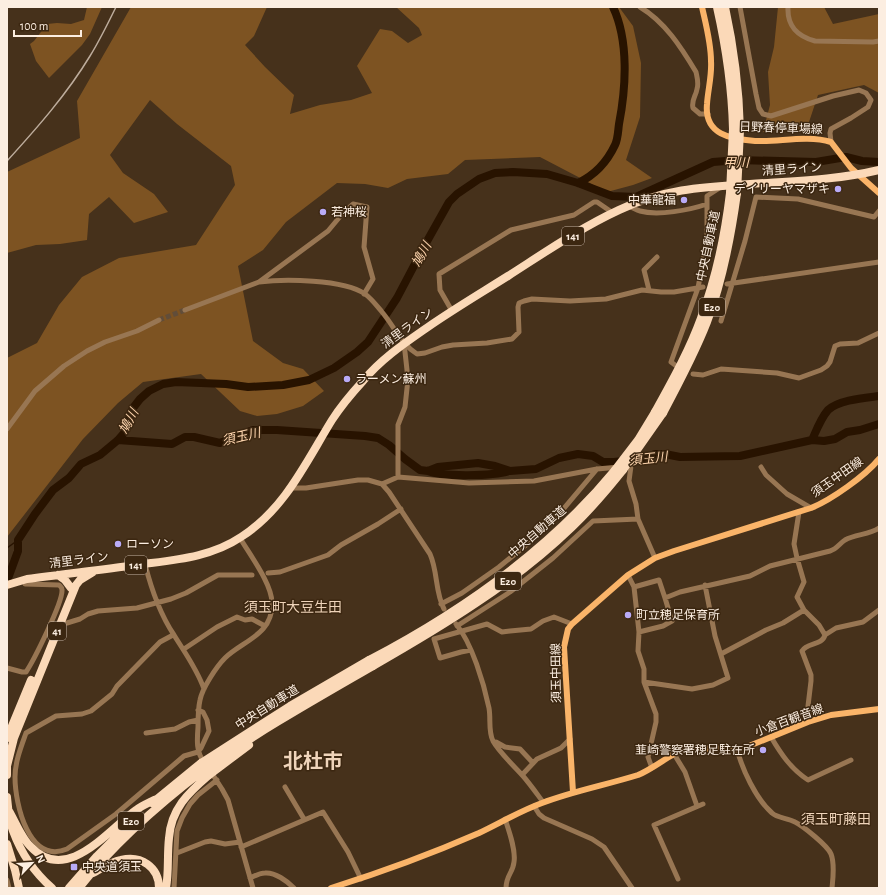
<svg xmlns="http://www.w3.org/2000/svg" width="886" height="895" font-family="'Alegreya Sans','Noto Sans JP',sans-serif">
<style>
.forest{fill:#7d5322}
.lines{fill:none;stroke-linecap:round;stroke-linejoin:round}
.stream{stroke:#281300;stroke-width:1.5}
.river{stroke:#281300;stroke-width:8}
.minor-tunnel{stroke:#614d39;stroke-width:5;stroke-dasharray:5 2.5;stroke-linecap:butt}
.minor{stroke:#987653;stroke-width:5}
.major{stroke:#fab469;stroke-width:6}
.highway{stroke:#fbd9b8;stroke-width:8}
.rail{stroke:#bdac9c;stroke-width:1.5}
.highway-bridge{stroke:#fbd9b8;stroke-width:8}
.poi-dot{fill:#b9abf7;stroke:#3c2711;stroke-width:1.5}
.labels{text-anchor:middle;stroke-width:3;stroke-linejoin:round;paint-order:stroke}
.shield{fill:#3c2711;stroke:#c2b2a3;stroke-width:1}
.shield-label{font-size:11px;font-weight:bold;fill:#fceee1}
.street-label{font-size:12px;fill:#fceee1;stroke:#3c2711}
.poi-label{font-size:12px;fill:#fceee1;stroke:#3c2711;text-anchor:start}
.water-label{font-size:13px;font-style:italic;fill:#fdd4ad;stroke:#3c2711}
.quarter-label{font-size:14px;fill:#efd4ba;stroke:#3c2711}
.town-label{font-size:20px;font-weight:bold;fill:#efd4ba;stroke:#3c2711}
</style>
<rect width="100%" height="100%" fill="#46311b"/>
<path class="forest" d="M 87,7 L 102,7 L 90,34 L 82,45 L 49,78 L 36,61 L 30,44 L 34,41 L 47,24 L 57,23 L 71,24 L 84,20 Z
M 131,7 L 267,7 L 254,36 L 245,45 L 265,67 L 294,95 L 290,114 L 320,105 L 351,100 L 372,93 L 357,66 L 380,29 L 392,31 L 408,43 L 422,35 L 419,28 L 396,7 L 619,7 L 633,26 L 641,63 L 640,117 L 626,160 L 652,178 L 633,185 L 607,192 L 540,157 L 465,160 L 448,174 L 407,179 L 388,188 L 365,184 L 337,183 L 286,222 L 263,250 L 238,266 L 253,341 L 283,363 L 303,369 L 324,391 L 303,406 L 277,414 L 257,416 L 240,411 L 201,374 L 143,382 L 118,403 L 83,439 L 7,537 L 7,358 L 37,343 L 59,305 L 82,277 L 119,258 L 196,245 L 235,185 L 231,166 L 177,124 L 150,100 L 110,155 L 123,173 L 154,194 L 168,212 L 134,223 L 109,197 L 89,214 L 87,240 L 60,244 L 36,245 L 7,253 L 7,172 L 80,138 L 77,101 Z
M 778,7 L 824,7 L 833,24 L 879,14 L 879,93 L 864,85 L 818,95 L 807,128 L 763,132 L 770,105 L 768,72 L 774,47 Z"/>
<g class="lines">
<path class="stream" d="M 7,548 L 18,540"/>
<path class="river" d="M 578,183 C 595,175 607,162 615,145 C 618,139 618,131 619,124 C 626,88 629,41 613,7
M 118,440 L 172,444 L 185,437 L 194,437 L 220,443 L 253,430 L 277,430 L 365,436 L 378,438 L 389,445 L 405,459 L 420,470 L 428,471 L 438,467 L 478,463 L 495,466 L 510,471 L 536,469 L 559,458 L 578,454 L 593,456 L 603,462 L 614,462 L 641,459 L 655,454 L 665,454 L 680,457 L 740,456 L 812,440 L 824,441 L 835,439 L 847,432 L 860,430 L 879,424
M 812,440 C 816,431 821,418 828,410 C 839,400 864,398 879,396
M 428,471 C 443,477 493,476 509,471
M 7,581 L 18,551 L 18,540 L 35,514 L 53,490 L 69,478 L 81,464 L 100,455 L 118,440 L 124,433 L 128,422 L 133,408 L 140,399 L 149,391 L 163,384 L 176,382 L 226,384 L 248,387 L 283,385 L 309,380 L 334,368 L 357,352 L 368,342 L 397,298 L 426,243 L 449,202 L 457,194 L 479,179 L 495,173 L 513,172 L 547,174 L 578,183 L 612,196 L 636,197 L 713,162 L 738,160 L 816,162 L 846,157 L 862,161 L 879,162"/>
<path class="minor-tunnel" d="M 159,320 L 185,310"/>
<path class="minor" d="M 640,7 C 665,22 681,47 696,72 C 697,77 699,83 697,89 C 696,96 691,100 693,108 L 700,114 L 708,114
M 740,7 L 756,94 L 759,108 L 763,114 L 771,116 L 833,96 L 859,90 L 866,93 L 871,100 L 868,107 L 851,118 L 831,129 L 830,133 L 831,142
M 788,7 C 787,26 797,36 815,41 L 873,42 L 879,41
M 628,206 C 632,207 636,210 640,211 C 658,216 690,210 707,204
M 259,282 C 283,279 344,279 365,294 C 371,298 377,306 382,312 C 394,326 401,344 417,354 L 425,353 L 442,347 L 453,345 L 487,343 L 512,339 L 519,332 L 518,307 L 519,303 L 524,301 L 532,299 L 570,301 L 606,299 L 642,290 L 661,292 L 674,292 L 703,287
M 727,284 L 879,262
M 649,290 L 644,270 L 657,257
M 185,310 L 259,282 L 328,231 L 343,213 L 353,204 L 367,207 L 364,247 L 373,279 L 364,294
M 452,311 L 440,290 L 439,274 L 511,230 L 574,215 L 594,202 L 597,202 L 613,213
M 721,321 L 745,241 L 756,197 L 798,199 L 874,217 L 879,211
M 675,365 L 671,362 L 698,288 L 707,239 L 707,196 L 721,187
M 693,374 L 703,375 L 721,369 L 777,373 L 799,378 L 821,370 L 827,366 L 830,362 L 835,346 L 840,344 L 858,343 L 879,333
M 7,429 L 35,391 L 64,366 L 87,351 L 105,342 L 137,331 L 159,320
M 761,467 L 766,475 L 787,494 L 811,508
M 398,477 L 398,425 L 405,407 L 408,379 L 404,343
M 382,484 L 398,477 L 469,483 L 534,481 L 597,469 L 631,466 L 629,481 L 636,504 L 638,519 L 655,558
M 291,488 L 306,488 L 358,480 L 368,480 L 382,484 L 389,492 L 430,554 C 438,572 435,592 444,609
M 799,512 L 794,544 L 797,558 L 804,582 L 797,597 L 804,610 L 819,625 L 825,635
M 145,564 C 151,588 160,614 174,635 C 185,653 197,669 204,689
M 268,573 L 280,572 L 328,555 L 341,545 L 378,524 L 401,509
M 628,575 L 634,587 L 639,632 L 638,651 L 644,669 L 644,682 L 656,714 L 656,722 L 648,757 L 652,768
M 634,587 L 659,580 L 665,598 L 680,592 L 750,576 L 770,566 L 830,551 C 837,549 839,544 845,540 C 856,534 869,535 879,528
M 441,604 L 462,593 L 499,567 L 531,541 L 555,519 L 597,469
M 67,623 L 80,619 L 88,614 L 98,611 L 137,608 L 171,599 L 186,593 L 218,575 L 252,575
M 456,624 C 472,643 484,684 489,708 C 491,719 488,731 493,741 C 499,752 514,766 523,776 C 530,784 537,794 543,802
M 457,626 L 510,592 L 553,558 L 593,521 L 638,519
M 639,632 L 663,626 L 672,621 L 665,598
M 173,635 L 160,642 L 117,686 L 112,694 L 91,711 L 82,714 L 56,716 L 26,733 C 21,747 15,762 15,777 C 15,804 29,865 67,849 L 116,814 L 184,756 L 198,752 L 201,748 L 209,731 L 207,720 L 203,712 L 198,710
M 184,649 L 217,627 L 237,617 L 245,620 L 252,619 L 265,626
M 471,650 L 461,652 L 440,658 L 434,639 L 487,624 L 502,632 L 510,631 L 531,629 L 543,621 L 554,617 L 572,624
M 721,654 L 766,630 L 783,623 L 804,610
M 7,668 L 22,672 L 26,672 C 34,660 63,602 62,590 C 62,587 61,587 59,585 L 25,584
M 644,682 L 692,689 L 713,685 L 728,678 L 715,636 L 705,585
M 810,721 L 808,706 L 811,681 L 811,675 L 802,651 C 807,642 822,646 825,635 L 836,628 L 863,622 L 879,610
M 146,733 L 175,729 L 189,722 L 198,720
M 771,737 C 781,754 791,769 808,780 L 851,760
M 496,742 L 505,747 L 520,749 L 533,763
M 737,749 C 742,769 756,799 772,813 C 777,818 788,818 795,822 C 803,826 828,846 831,854 C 835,864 833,878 832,888
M 674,754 L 685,772 L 697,806
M 204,762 C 196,752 197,740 198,727 C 198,718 198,709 200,700 C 202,689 216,667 225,658 C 242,641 273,635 272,603 C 272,584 250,555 240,538
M 211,772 L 222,789 L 228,800 L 253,888
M 522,775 L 537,759 L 561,748 L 570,739
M 285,787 L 304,819
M 534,806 L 539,814 L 544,818 L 592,839 L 604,847 L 632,888
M 505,819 C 509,831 516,850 514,862 C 513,873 506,875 506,888
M 241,847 L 323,812 L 348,852 L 361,879
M 177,853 L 205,842 L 211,841 L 225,844 L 240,842
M 250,878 C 254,876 260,873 265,873 C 275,872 287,881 294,888
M 678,879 L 654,825 L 703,804
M 7,880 L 9,888
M 174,888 L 177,831 L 182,818 L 190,804 L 198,795 L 217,780"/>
<path class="major" d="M 702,7 C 706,25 711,43 711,61 C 712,76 708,89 707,104 C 704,135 731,139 755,141 C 780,142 807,135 831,142 L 851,168 L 879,193
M 573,792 L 564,647 L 568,629 L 572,624 L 628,575 L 655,558 L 674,551 L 811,508 C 831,500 865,476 879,459
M 331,888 C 382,872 431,854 479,833 C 500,823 520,811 542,803 C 573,791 606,785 638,775 C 655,768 668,755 685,749 L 744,748 L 808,722 L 831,715 L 879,709"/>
<path class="highway" d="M 717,7 C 726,47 732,88 733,129
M 725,7 C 734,48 739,88 740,130
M 655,412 C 672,381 689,351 701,318 C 716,278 725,235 730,193
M 663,413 C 679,383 695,353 707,322 C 723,280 731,237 737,193
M 58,575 L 65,580 L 71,588
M 7,585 L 27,579 C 64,574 100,570 136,565 C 172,560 210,558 241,537 C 285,509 306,462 332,420 C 341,406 352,393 363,381 C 381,359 405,343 428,327 C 454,309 481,293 508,276 C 544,253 580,228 619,210 C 663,189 703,187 750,184 C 793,181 837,180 879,170
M 369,660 C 461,612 549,550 615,470
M 373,666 C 443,626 514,583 572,527 C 590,510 607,490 623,470
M 7,738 L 31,680
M 7,775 L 7,766 L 14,738 L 76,585 L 80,580 L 93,572
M 7,797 C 8,808 9,821 13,831 C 21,853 35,873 52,888
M 152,803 L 201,763
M 9,811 C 15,821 22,839 31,847 C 67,885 108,830 136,810 C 141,806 148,803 154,800
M 7,844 L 15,870 L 19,888
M 93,873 C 102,868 111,862 121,860 C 141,855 159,867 159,888
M 69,888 L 97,856 L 136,817
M 79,888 C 115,842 159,804 205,769
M 166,888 C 169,872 167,855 169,838 C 171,809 188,793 209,775"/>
<path class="rail" d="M 7,161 C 37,128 67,94 90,56 C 100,40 108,23 116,7"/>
<path class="highway-bridge" d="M 730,193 L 733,129
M 737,193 L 740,130
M 615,470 L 638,440 L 655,412
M 623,470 L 663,413
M 201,763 L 290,706 L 369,660
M 205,769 C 259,731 316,699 373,666
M 209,775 L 249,745"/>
</g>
<g class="poi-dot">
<circle cx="838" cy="189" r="4"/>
<circle cx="684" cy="200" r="4"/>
<circle cx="323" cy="212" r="4"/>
<circle cx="347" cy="379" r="4"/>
<circle cx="118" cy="544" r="4"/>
<circle cx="628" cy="615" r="4"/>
<circle cx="763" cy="750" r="4"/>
<rect x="70" y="863" width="8" height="8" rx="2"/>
</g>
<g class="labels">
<g class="shield">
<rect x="562" y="227" width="22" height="18" rx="3"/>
<rect x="699" y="298" width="26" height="18" rx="3"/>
<rect x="125" y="556" width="22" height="18" rx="3"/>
<rect x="495" y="572" width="26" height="18" rx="3"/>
<rect x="48" y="622" width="18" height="18" rx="3"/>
<rect x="118" y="812" width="26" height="18" rx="3"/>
</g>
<g class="shield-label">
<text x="573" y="240">141</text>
<text x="712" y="311">E20</text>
<text x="136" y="569">141</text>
<text x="508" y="585">E20</text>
<text x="57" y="635">41</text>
<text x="131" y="825">E20</text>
</g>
<g class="street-label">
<text transform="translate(781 128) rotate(2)" y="4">日野春停車場線</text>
<text transform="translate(792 169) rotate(-4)" y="4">清里ライン</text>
<text transform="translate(708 246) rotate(-78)" y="4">中央自動車道</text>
<text transform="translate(407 328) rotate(-36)" y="4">清里ライン</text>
<text transform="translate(837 477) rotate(-35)" y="4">須玉中田線</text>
<text transform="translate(537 532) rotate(-41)" y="4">中央自動車道</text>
<text transform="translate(79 560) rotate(-7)" y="4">清里ライン</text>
<text transform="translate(556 673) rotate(-91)" y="4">須玉中田線</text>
<text transform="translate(267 707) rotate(-32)" y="4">中央自動車道</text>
<text transform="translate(789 720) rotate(-20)" y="4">小倉百観音線</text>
</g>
<g class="poi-label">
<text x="830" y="193" text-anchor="end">デイリーヤマザキ</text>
<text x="676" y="204" text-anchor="end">中華龍福</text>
<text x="331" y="216">若神桜</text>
<text x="355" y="383">ラーメン蘇州</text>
<text x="126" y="548">ローソン</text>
<text x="636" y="619">町立穂足保育所</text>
<text x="755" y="754" text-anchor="end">韮崎警察署穂足駐在所</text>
<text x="82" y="871">中央道須玉</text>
</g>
<g class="water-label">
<text x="736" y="167">甲川</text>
<text transform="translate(421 254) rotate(-61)" y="5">鳩川</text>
<text transform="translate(128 421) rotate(-62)" y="5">鳩川</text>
<text transform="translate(241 436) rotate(-13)" y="5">須玉川</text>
<text transform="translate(648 458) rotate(-6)" y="5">須玉川</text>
</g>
<g class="quarter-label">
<text x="293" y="612">須玉町大豆生田</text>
<text x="836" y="824">須玉町藤田</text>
</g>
<g class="town-label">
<text x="313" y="768">北杜市</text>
</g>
</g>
<rect width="886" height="895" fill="none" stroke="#fceee1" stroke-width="16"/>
<g transform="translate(32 863) rotate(65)" stroke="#3c2711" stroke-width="3" paint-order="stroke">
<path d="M0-3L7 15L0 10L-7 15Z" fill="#fceee1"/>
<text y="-6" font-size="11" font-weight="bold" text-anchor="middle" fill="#fceee1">N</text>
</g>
<path d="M14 30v6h67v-6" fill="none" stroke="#fceee1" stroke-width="2"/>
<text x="20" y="30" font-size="12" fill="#fceee1" stroke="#3c2711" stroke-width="3" paint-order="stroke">100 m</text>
</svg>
